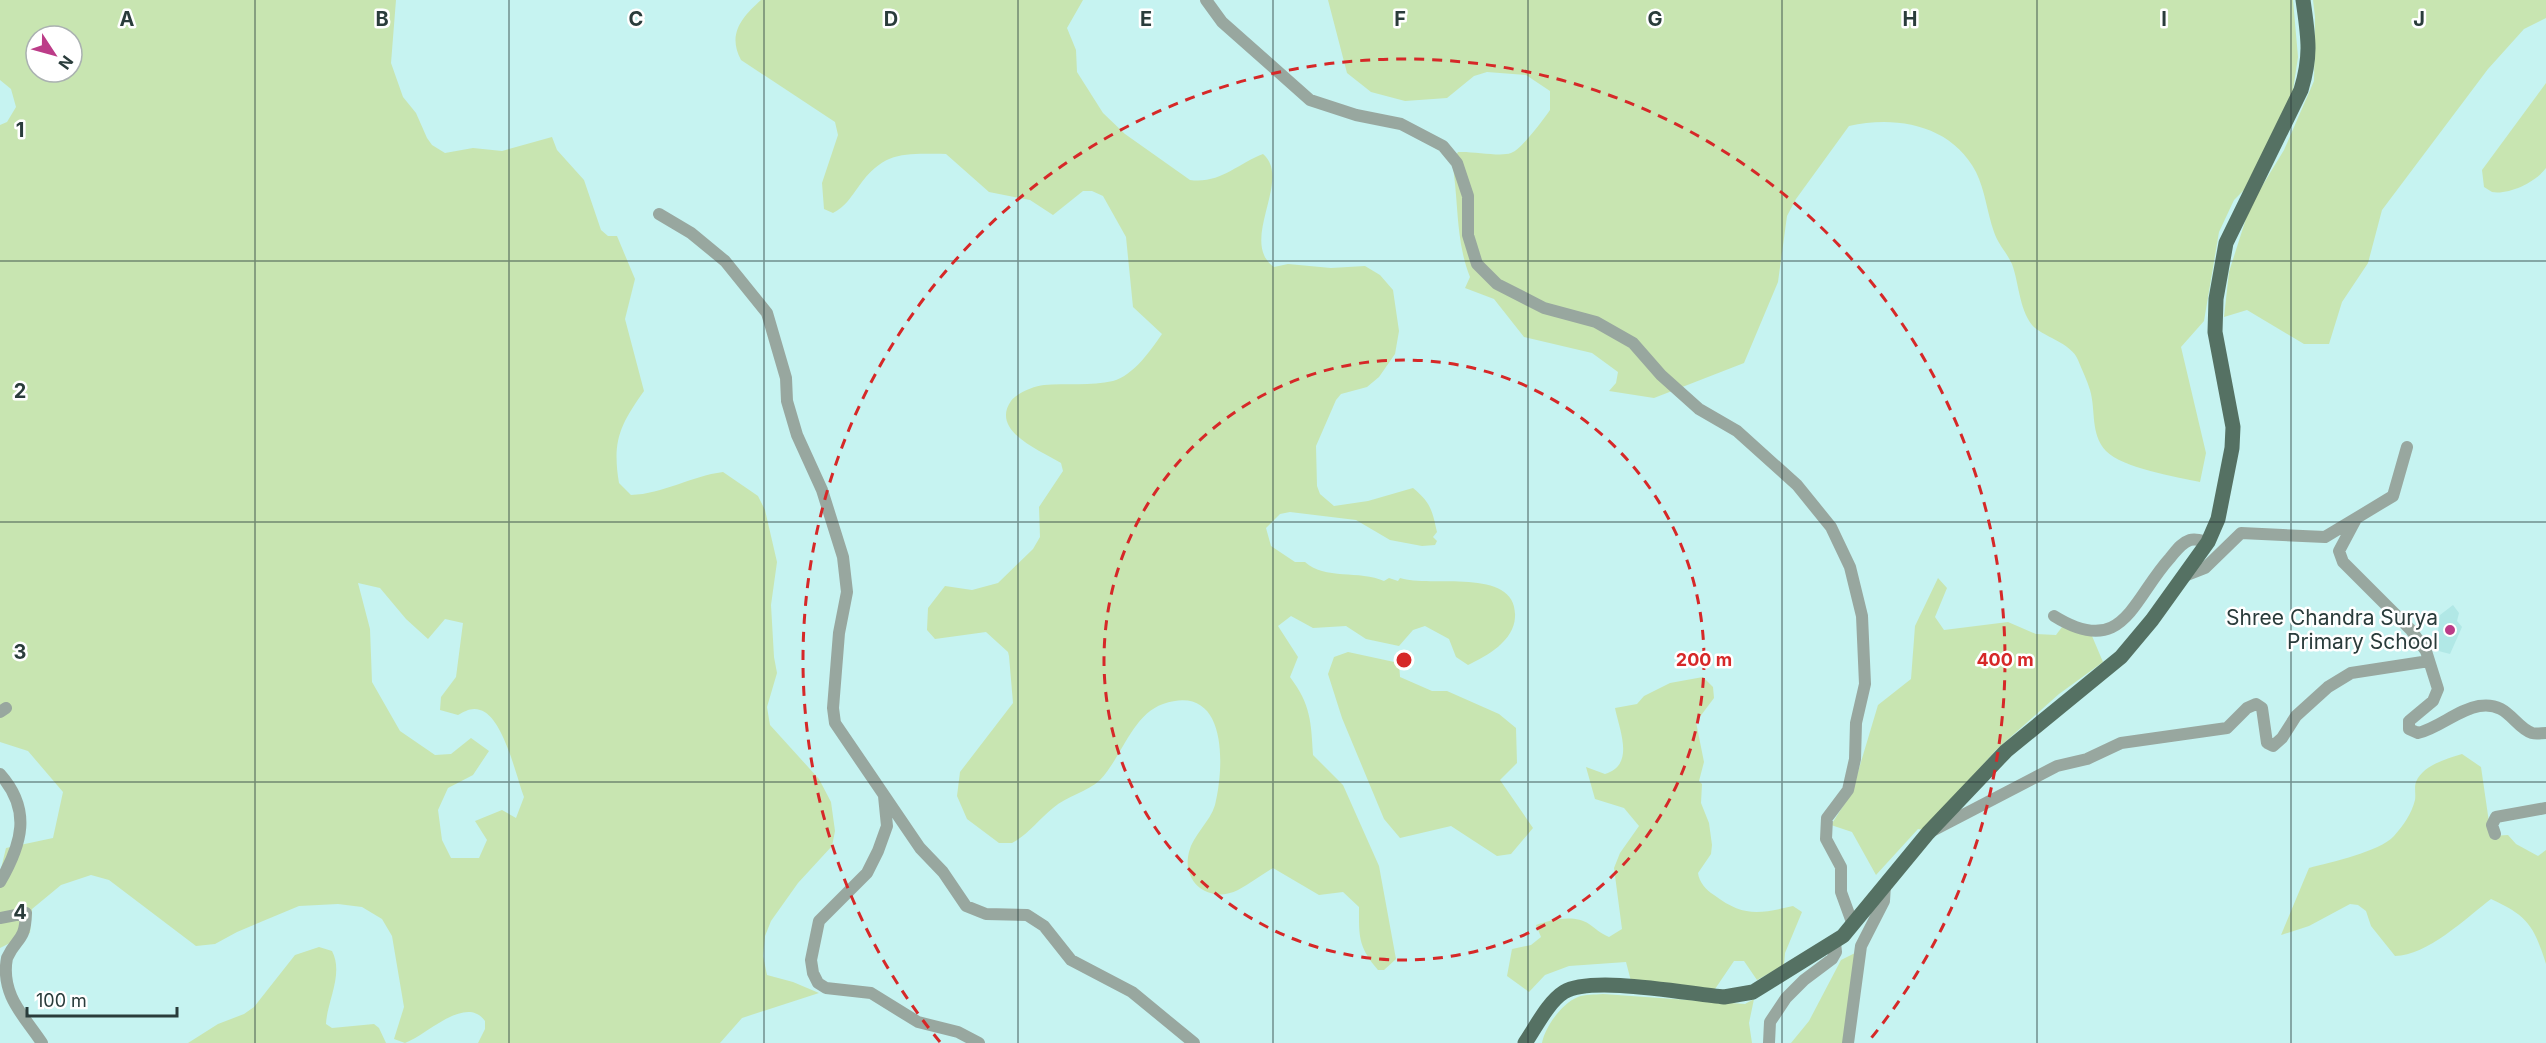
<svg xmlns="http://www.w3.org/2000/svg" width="2546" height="1043" font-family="Inter,sans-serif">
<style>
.built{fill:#b1e8e6}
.green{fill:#c8e5b1;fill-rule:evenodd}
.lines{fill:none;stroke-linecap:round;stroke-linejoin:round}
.street{stroke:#98a79f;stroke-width:12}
.primary{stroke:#557163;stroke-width:15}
.grid{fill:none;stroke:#2a3c3b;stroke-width:1.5;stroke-opacity:0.55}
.ring{fill:none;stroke:#d62828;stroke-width:3;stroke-dasharray:10 8}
.poi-dot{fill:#bc3c88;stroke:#fff;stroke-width:2}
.labels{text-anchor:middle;stroke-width:5;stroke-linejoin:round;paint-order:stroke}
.poi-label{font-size:21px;fill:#2a3c3b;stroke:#fff;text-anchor:end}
.grid-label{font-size:20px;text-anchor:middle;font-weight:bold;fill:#2a3c3b;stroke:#fff;stroke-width:5;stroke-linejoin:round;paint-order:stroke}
.centre{fill:#d62828;stroke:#fff;stroke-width:3}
.ring-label{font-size:18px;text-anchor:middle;font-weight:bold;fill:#d62828;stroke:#fff;stroke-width:5;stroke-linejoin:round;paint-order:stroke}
</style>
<rect width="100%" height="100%" fill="#c6f3f1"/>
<path class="built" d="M 2453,605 L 2459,613 L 2457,621 L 2462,627 L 2450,654 L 2431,649 L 2438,632 L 2440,615 Z"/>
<path class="green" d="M 0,0 L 396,0 L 391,63 L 403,97 L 416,113 L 427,138 L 432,145 L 445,153 L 473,148 L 502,151 L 552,137 L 557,150 L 584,180 L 601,230 L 608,236 L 617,236 L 635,279 L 625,319 L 644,391 C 620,425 612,441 619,483 L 631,495 C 663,494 691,476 723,472 L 758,496 L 765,510 L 777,562 L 771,605 L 774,657 L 777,673 L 767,707 L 770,725 L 819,779 L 831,802 L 835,831 L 832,846 L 798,883 L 771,921 L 765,936 L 763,956 L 767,975 L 793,982 L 819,993 L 742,1018 L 720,1043 L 478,1043 L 485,1029 L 485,1021 C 466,994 427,1035 405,1043 L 394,1039 L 404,1007 L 392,936 L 382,919 L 362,907 L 338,904 L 299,906 L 237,932 L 215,944 L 196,946 L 109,880 L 91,875 L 61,885 L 32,909 L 30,933 L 0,948 L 0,873 L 6,848 L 53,838 L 63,792 L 28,751 L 0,742 L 0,125 L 7,122 L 16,107 L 11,89 L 0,80 ZM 36,36 L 72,36 L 72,72 L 36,72 ZM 358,583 L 380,588 L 406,619 L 428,639 L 445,619 L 463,623 L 456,677 L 441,697 L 440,710 L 458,715 C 465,711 472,707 480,710 C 503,716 516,776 524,797 L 516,818 L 502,810 L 475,821 L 487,840 L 479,858 L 451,858 L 442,840 L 438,810 L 448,788 L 473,775 L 489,751 L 471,738 L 451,754 L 435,755 L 400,731 L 372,682 L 370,629 Z
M 761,0 L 1083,0 L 1067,28 L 1076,50 L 1077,72 L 1103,113 L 1125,134 L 1190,180 C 1220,184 1237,164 1263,154 C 1293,179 1238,242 1274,267 L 1288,264 L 1331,268 L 1365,266 L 1380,275 L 1393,290 L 1399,331 L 1395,354 L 1379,377 L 1367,387 L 1341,394 L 1336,400 L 1316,446 L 1317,486 L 1320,494 L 1334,506 L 1368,501 L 1413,488 C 1431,503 1432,510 1437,532 L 1433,537 L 1437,541 L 1435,545 L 1422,546 L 1390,540 L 1356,520 L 1290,512 L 1280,514 L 1266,528 L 1271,546 L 1295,562 L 1305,562 C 1324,580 1360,570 1384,581 L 1389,578 L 1398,581 L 1400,578 C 1430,588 1518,566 1515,617 C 1514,641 1487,656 1468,665 L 1456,657 L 1449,639 L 1425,626 L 1413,630 L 1399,646 L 1366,639 L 1346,626 L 1313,628 L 1291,616 L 1278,626 L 1298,657 L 1290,677 C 1311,705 1311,722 1313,755 L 1343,785 L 1379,866 L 1396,959 L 1384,970 L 1378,970 C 1358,946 1359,937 1359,907 L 1343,892 L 1319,895 L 1273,868 C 1261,875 1250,884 1238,890 C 1210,904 1181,883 1189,852 C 1193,835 1210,822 1215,805 C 1225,764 1227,682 1163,704 C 1132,715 1122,757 1100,780 C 1087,792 1067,796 1053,808 C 1039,819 1028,835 1012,843 L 999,843 L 967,819 L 957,796 L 960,772 L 1013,703 L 1009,656 L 1008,652 L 986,632 L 935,639 L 927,630 L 928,608 L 945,586 L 972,590 L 998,583 L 1033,549 L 1040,537 L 1039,507 L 1063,471 L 1061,463 C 1040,450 990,431 1011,401 C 1017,393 1034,386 1044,385 C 1066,383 1091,386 1113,381 C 1134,375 1150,351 1162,334 L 1133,307 L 1126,237 L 1103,196 L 1092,191 L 1083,191 L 1053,215 L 1030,200 L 989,192 L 946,154 C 905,154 885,150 859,186 C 851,197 845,207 833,213 L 824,209 L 822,183 L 838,135 L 835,122 L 741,60 C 727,34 742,17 761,0 Z
M 1328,0 L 2293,0 L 2298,57 L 2292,97 L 2244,190 L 2234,200 L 2219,232 L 2204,321 L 2181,347 L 2206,453 L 2200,482 C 2177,477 2122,468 2106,451 C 2090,434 2096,410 2090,390 C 2087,380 2082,370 2078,360 C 2072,343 2041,336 2032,325 C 2019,308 2019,283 2012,264 C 2007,253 1998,244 1994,232 C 1987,212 1985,190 1976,172 C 1952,125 1896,115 1849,126 L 1796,199 L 1787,216 L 1778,282 L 1744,363 L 1654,398 L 1609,391 L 1616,383 L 1618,372 L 1592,353 L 1524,337 L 1494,299 L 1465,288 L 1470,277 C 1455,240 1459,200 1452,161 L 1458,152 C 1473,151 1500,157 1511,153 C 1521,150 1543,120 1550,110 L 1550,91 L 1526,75 L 1487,72 L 1474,76 L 1447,98 L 1405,101 L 1371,92 L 1347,73 Z
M 2313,0 L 2546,0 L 2546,18 L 2524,29 L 2488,69 L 2382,210 L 2368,263 L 2342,302 L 2329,344 L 2304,344 L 2247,310 L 2224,317 L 2229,272 L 2250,206 L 2284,150 L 2314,81 L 2315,17 Z
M 2546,83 L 2546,168 C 2536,182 2509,195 2492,192 L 2484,187 L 2482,170 Z
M 1938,578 L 1947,588 L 1935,617 L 1944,630 L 2008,622 L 2036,634 L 2056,635 L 2062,627 L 2092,636 L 2103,662 L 2059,694 L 1996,750 L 1925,830 L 1918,829 L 1876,875 L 1852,832 L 1831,825 L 1852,792 L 1878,705 L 1911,679 L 1915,626 Z
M 1348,652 L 1399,663 L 1400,677 L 1432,691 L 1447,691 L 1499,714 L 1516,728 L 1517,763 L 1500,780 L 1533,828 L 1511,854 L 1497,856 L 1451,826 L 1400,838 L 1384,819 L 1342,718 L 1328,674 L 1334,657 Z
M 1703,677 L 1713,687 L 1714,698 L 1696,722 L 1704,762 L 1699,781 L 1702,784 L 1701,803 L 1709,823 L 1712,845 L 1711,854 L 1698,873 C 1699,882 1706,890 1714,895 C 1743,917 1759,914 1793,906 L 1802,912 L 1785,953 L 1784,965 L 1757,980 L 1744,961 L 1734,961 L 1713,992 L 1631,981 L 1626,962 L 1569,966 L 1545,975 L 1529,992 L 1507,976 L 1512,949 L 1531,945 L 1541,937 L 1536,925 C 1551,920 1574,914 1589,924 C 1596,929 1600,933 1609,937 L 1622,929 L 1614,868 L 1620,853 L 1639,826 L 1624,808 L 1595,799 L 1586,767 L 1605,774 C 1635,765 1620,732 1615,708 L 1637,704 L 1644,696 L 1670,683 Z
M 2462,754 L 2481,767 L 2491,836 L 2508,835 L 2516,844 L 2538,856 L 2546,850 L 2546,964 C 2534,926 2528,916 2491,899 C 2466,918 2427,956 2395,956 L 2371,926 L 2366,911 L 2358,905 L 2350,904 L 2309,926 L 2281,935 L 2309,868 C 2331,862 2379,852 2394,836 C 2403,826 2412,813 2415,800 C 2416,794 2414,787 2416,782 C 2423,765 2446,759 2462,754 Z
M 319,947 L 332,951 C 344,974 327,1001 326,1024 L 332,1028 L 374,1024 L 379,1028 L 386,1043 L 188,1043 L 218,1024 L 244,1014 L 254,1007 L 295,955 Z
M 1855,953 L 1845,1043 L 1791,1043 L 1809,1021 L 1841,960 Z
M 1603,994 L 1745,1004 L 1754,999 L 1749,1023 L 1752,1043 L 1542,1043 C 1545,1027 1562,1003 1578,997 C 1585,994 1595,995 1603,994 Z"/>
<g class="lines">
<path class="street" d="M 1206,0 L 1222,22 L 1310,100 L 1356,115 L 1401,124 L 1443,146 L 1457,163 L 1468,196 L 1468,235 L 1477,264 L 1497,284 L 1544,308 L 1596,322 L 1633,343 L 1661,375 L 1699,409 L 1737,431 L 1797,485 L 1831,527 L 1850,567 L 1862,616 L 1865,684 L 1856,723 L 1855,759 L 1848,790 L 1827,818 L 1826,839 L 1841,867 L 1841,892 L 1853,925
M 659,214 L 691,233 L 725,261 L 767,313 L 786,378 L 787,401 L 797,435 L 822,490 L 843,557 L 847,592 L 839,633 L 833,708 L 835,723 L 920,848 L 943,872 L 966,906 L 986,914 L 1027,915 L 1044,926 L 1071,960 L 1132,992 L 1194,1043
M 2356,519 L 2339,551 L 2343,562 L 2411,630 L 2426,651 L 2438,689 L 2433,701 L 2409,721 L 2409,729 L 2418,733 C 2439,728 2457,710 2479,706 C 2508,701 2514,727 2532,733 C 2536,734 2542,733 2546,733
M 2182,577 L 2205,568 L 2241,533 L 2325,537 L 2393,496 L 2407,447
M 2054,616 C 2123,659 2132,600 2170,558 C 2176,551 2181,543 2190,540 C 2196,538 2203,541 2208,542
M 0,712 L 6,708
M 0,774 C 32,810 22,844 0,882
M 884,796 L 887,826 L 878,851 L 867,873 L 819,921 L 811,960 L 813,973 L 818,983 L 826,988 L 871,993 L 918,1022 L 958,1032 L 979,1043
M 1934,830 L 2057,766 L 2087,759 L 2121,743 L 2227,728 L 2247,708 L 2256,704 L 2262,708 L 2267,743 L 2273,746 L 2282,738 L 2296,716 L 2328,687 L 2351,673 L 2429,661
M 2495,834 L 2492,825 L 2496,817 L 2546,808
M 0,918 L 26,913 C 25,943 17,936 7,958 C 0,995 25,1017 42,1043
M 1769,1043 L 1770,1022 L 1786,998 L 1804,980 L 1832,959 L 1836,952 L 1835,943
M 1848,1043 L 1861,946 L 1884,901 L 1885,885"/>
<path class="primary" d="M 1525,1043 C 1536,1027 1548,1002 1564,992 C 1592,975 1689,994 1724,997 L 1753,992 L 1843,936 L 1928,833 L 2006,751 L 2121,657 L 2152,620 L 2208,542 L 2218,519 L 2232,448 L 2233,427 L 2215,332 L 2216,299 L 2226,243 L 2301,90 C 2312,54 2308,36 2303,0"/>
</g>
<path class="grid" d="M 255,0 L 255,1043M 509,0 L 509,1043M 764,0 L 764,1043M 1018,0 L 1018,1043M 1273,0 L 1273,1043M 1528,0 L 1528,1043M 1782,0 L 1782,1043M 2037,0 L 2037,1043M 2291,0 L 2291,1043M 0,261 L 2546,261M 0,522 L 2546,522M 0,782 L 2546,782"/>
<g class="ring">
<circle cx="1404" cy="660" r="300"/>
<path d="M940 1042A601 601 0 1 1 1868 1042"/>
</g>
<circle class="poi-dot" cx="2450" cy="630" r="6"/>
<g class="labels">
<g class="poi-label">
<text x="2438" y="625">Shree Chandra Surya<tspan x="2438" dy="24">Primary School</tspan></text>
</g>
</g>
<g class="grid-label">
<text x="127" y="26">A</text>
<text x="382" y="26">B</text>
<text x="636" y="26">C</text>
<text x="891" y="26">D</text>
<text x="1146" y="26">E</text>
<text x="1400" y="26">F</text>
<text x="1655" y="26">G</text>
<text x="1910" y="26">H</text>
<text x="2164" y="26">I</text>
<text x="2419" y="26">J</text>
<text x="20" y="137">1</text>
<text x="20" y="398">2</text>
<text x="20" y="659">3</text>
<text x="20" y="919">4</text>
</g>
<circle cx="1404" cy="660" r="9" class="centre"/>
<g class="ring-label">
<text x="1704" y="666">200 m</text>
<text x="2005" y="666">400 m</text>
</g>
<g transform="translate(54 54) rotate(126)"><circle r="28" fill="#ffffff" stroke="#aab1b1" stroke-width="1.5"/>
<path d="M0-4.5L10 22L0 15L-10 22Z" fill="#bc3c88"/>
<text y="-9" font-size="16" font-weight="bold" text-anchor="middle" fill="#2a3c3b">N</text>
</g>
<path d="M27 1007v9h150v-9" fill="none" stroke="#2a3c3b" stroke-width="3"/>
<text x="36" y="1007" font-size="18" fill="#2a3c3b" stroke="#ffffff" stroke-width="4.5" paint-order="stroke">100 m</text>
</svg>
